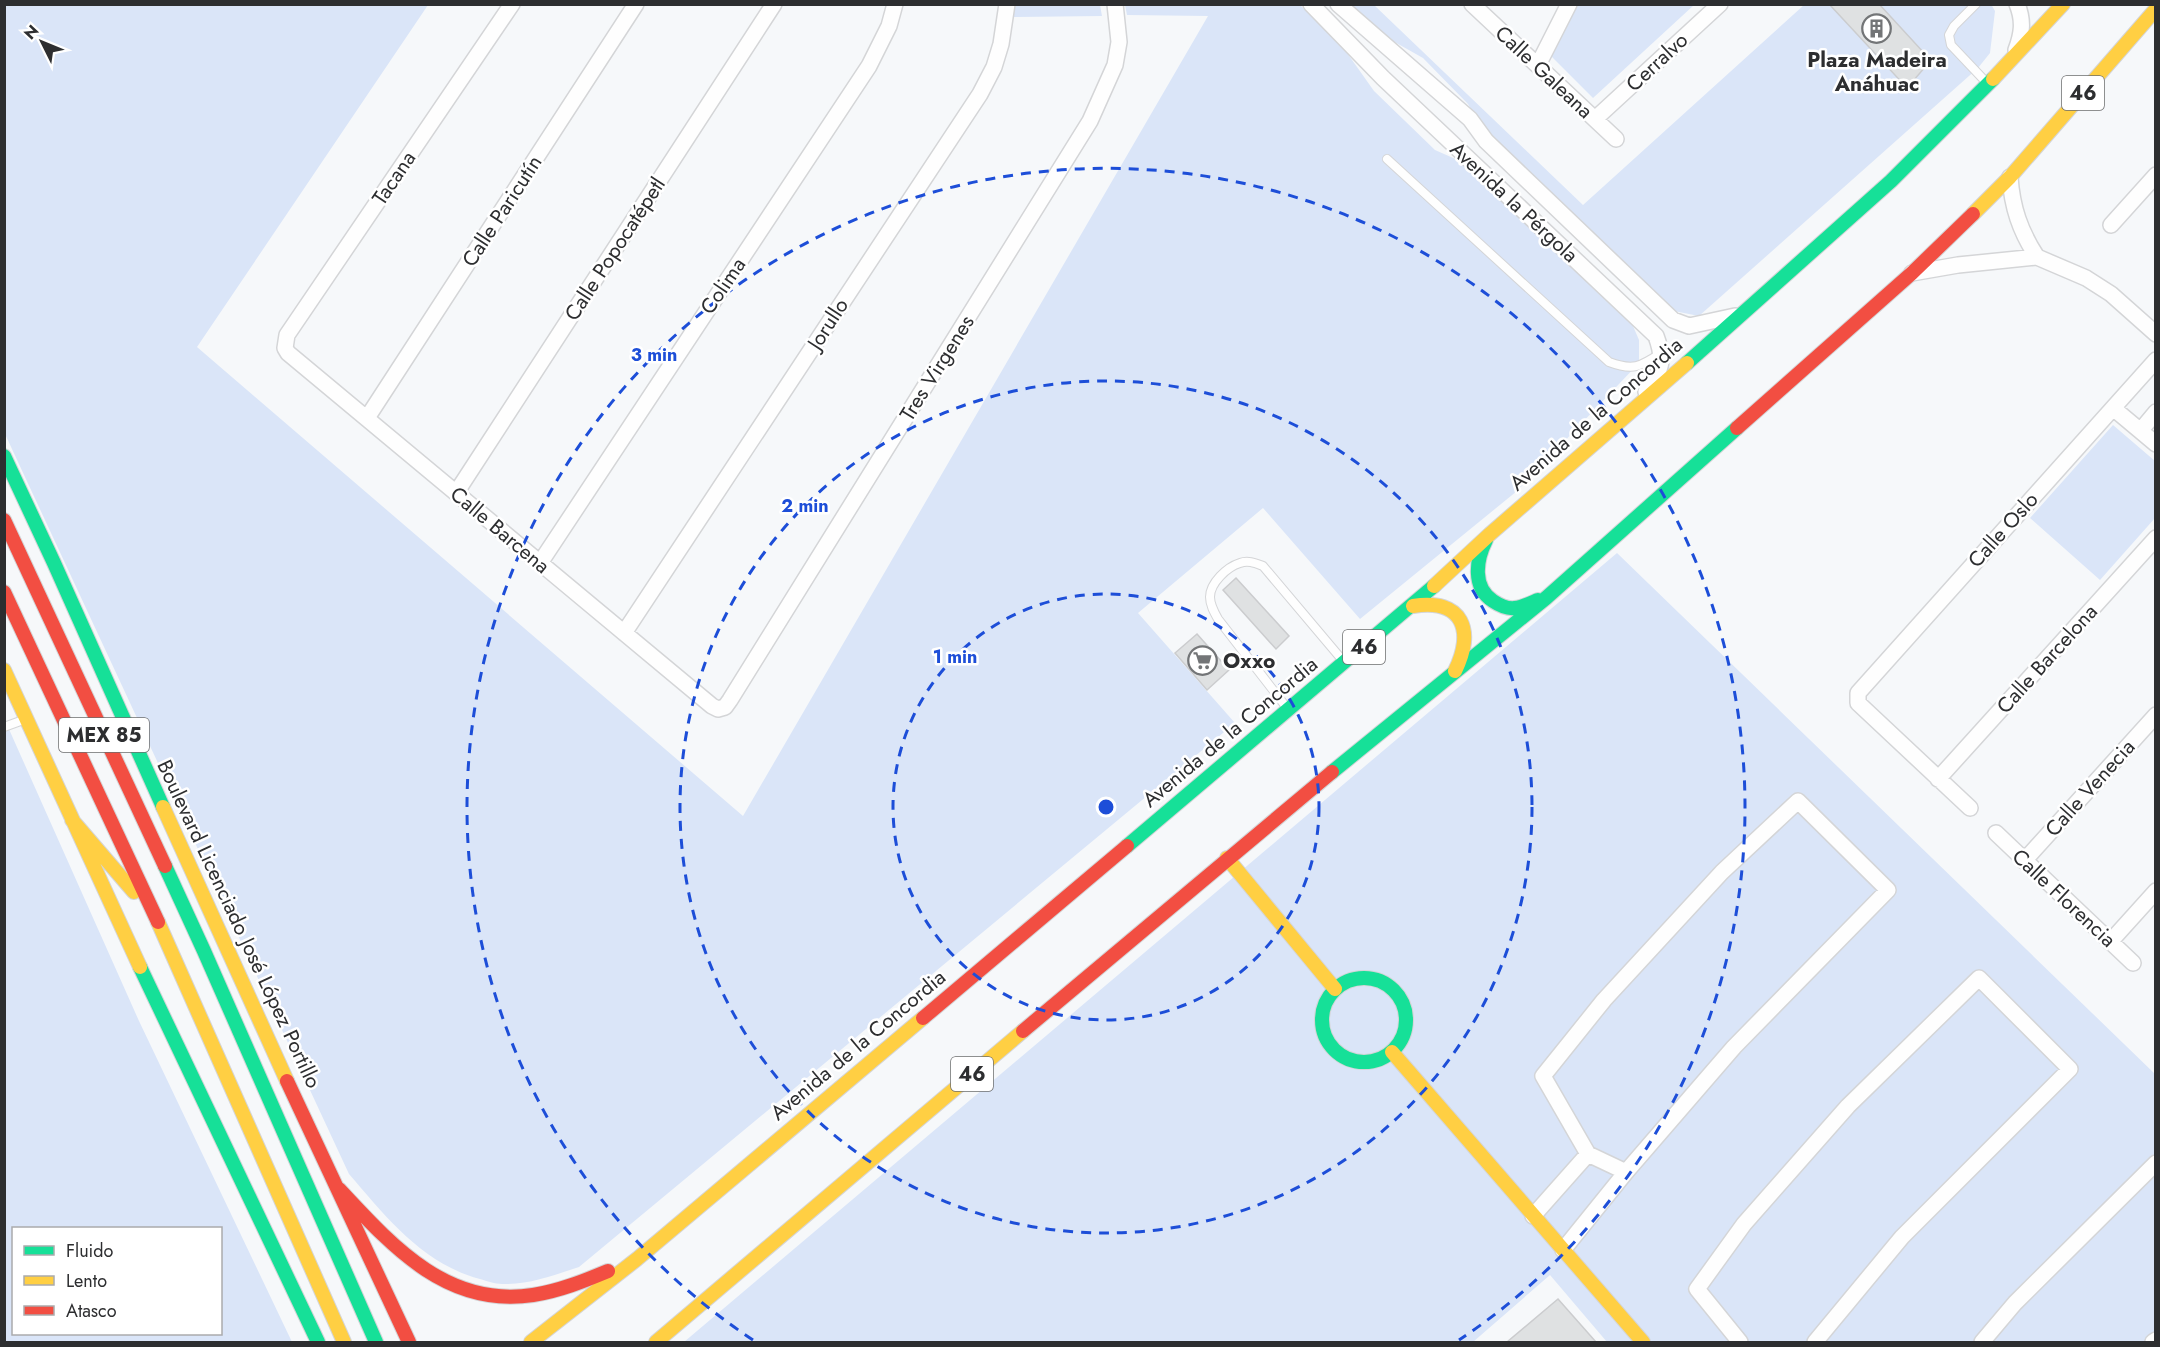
<svg xmlns="http://www.w3.org/2000/svg" width="2160" height="1347" font-family="Jost,sans-serif">
<style>
.green{fill:#dae5f8;fill-rule:evenodd}
.building{fill:#dfe1e2;stroke:#cbccce;stroke-width:1.5}
.lines{fill:none;stroke-linecap:round;stroke-linejoin:round}
.lane-casing{stroke:#d4d5d7;stroke-width:10}
.street-casing{stroke:#d4d5d7;stroke-width:18}
.fast-casing{stroke:#d4d5d7;stroke-width:16}
.slow-casing{stroke:#d4d5d7;stroke-width:16}
.jam-casing{stroke:#d4d5d7;stroke-width:16}
.lane{stroke:#fefefe;stroke-width:8}
.street{stroke:#fefefe;stroke-width:15}
.fast{stroke:#16e098;stroke-width:14}
.slow{stroke:#ffcf43;stroke-width:14}
.jam{stroke:#f24e42;stroke-width:14}
.ring{fill:none;stroke:#1d4ed8;stroke-width:3;stroke-dasharray:10 8}
.labels{text-anchor:middle;stroke-width:5;stroke-linejoin:round;paint-order:stroke}
.shield{fill:#fff;stroke:#6c6d6e;stroke-width:1.5}
.shield-label{font-size:20px;font-weight:bold;fill:#2d2e30}
.poi-label{font-size:21px;font-weight:bold;fill:#2d2e30;stroke:#fff}
.street-label{font-size:21px;fill:#2d2e30;stroke:#fff}
.centre{fill:#1d4ed8;stroke:#fff;stroke-width:3}
.ring-label{font-size:18px;text-anchor:middle;font-weight:bold;fill:#1d4ed8;stroke:#fff;stroke-width:5;stroke-linejoin:round;paint-order:stroke}
</style>
<rect width="100%" height="100%" fill="#f6f8fa"/>
<path class="green" d="M 1017,4 L 1100,5 L 1102,16 L 1010,17 Z
M 1991,4 L 1995,11 L 1990,53 L 1978,68 L 1699,316 L 1664,309 L 1483,131 L 1468,104 L 1423,58 L 1368,27 L 1344,5 L 1374,5 L 1583,205 L 1804,5 Z
M 4,5 L 428,5 L 197,347 L 743,816 L 1208,16 L 1127,15 L 1125,5 L 1300,5 L 1340,43 L 1374,91 L 1435,150 L 1469,165 L 1630,319 L 1639,340 L 1639,363 L 1517,491 L 1360,619 L 1263,508 L 1138,613 L 1235,723 L 579,1267 C 554,1275 529,1285 502,1284 C 495,1284 487,1281 480,1279 C 423,1264 386,1217 349,1174 L 5,434 Z
M 1578,5 L 1694,5 L 1593,98 L 1551,56 Z
M 2113,425 L 2155,461 L 2155,518 L 2100,580 L 2030,518 Z
M 1617,553 L 2155,1074 L 2155,1342 L 1607,1342 L 1550,1275 L 1473,1342 L 684,1342 Z
M 4,718 L 139,1021 L 292,1342 L 5,1342 ZM 14,1228 L 220,1228 L 220,1334 L 14,1334 Z"/>
<path class="building" d="M 1829,4 L 1879,4 L 1925,54 L 1926,66 L 1907,88 Z
M 1236,578 L 1289,636 L 1276,649 L 1223,590 Z
M 1197,634 L 1229,670 L 1207,690 L 1175,653 Z
M 1558,1299 L 1596,1342 L 1507,1342 Z"/>
<g class="lines">
<defs>
<path id="lane" d="M 1976,4 L 1954,26 L 1949,35 L 1951,45 L 1987,83
M 1387,159 L 1609,362 C 1633,371 1640,367 1661,353
M 1287,708 L 1218,619 C 1214,612 1210,605 1210,597 C 1210,583 1227,567 1240,563 C 1248,560 1255,563 1263,566 L 1344,662
M 4,727 L 26,719"/>
<path id="street" d="M 512,4 L 287,335 L 285,348 L 288,353 L 712,706 L 718,709 L 725,707 L 730,700 L 1090,121 L 1115,65 L 1119,42 L 1115,4
M 1311,4 L 1383,78 L 1656,336 C 1665,360 1662,371 1646,392
M 1338,4 L 1470,119 L 1486,141 L 1673,320 L 1689,326 L 1735,316
M 1472,4 L 1616,139
M 2016,50 C 2022,34 2024,21 2017,4
M 1538,65 L 1569,4
M 1595,119 L 1720,4
M 2010,177 C 2012,207 2020,231 2037,257
M 2111,225 L 2156,175
M 1912,273 L 1958,265 L 2037,257 L 2086,278 L 2111,294 L 2156,334
M 2113,408 L 2156,444
M 367,418 L 636,4
M 2141,430 L 2156,412
M 456,493 L 774,4
M 540,563 L 869,66 L 889,26 L 895,4
M 624,633 L 980,94 L 994,67 L 1001,44 L 1007,4
M 1938,779 L 2156,538
M 1970,808 L 1858,703 L 1858,693 L 2156,360
M 1996,833 L 2133,963
M 2024,861 L 2156,715
M 2110,942 L 2156,891
M 1588,1154 L 1543,1076 L 1604,1000 L 1722,872 L 1798,801 L 1888,890 L 1734,1047 L 1626,1172
M 1533,1216 L 1588,1154 L 1626,1172 L 1563,1250
M 1740,1342 L 1697,1289 L 1744,1224 L 1848,1106 L 1979,978 L 2070,1069 L 1902,1237 L 1815,1342
M 1982,1342 L 2015,1303 L 2156,1163
M 2153,1342 L 2156,1340"/>
<path id="fast" d="M 1687,363 L 1891,181 L 1993,79
M 4,456 L 54,563 L 163,807
M 1486,540 C 1476,560 1472,587 1493,601 C 1499,605 1508,609 1515,608 C 1523,607 1531,603 1538,600
M 1332,772 L 1546,598 L 1737,428
M 1127,846 L 1434,586
M 165,866 L 204,951 L 376,1342
M 140,967 L 318,1342
M1322 1020a42 42 0 1 1 84 0a42 42 0 1 1-84 0Z"/>
<path id="slow" d="M 1993,79 L 2063,4
M 1973,214 L 2010,177 L 2156,9
M 1434,586 L 1490,534 L 1687,363
M 1413,606 C 1463,598 1475,631 1455,671
M 4,670 L 140,967
M 163,807 L 287,1081
M 72,820 L 134,892
M 1227,858 L 1335,989
M 158,922 L 344,1342
M 1392,1052 L 1643,1342
M 531,1342 L 637,1259 L 923,1018
M 656,1342 L 1023,1031"/>
<path id="jam" d="M 1737,428 L 1912,273 L 1973,214
M 4,520 L 165,866
M 4,592 L 158,922
M 923,1018 L 1127,846
M 1023,1031 L 1332,772
M 287,1081 L 409,1342
M 339,1189 C 392,1246 447,1308 533,1295 C 559,1291 584,1281 608,1271"/>
</defs>
<use href="#lane" class="lane-casing"/>
<use href="#street" class="street-casing"/>
<use href="#fast" class="fast-casing"/>
<use href="#slow" class="slow-casing"/>
<use href="#jam" class="jam-casing"/>
<use href="#lane" class="lane"/>
<use href="#street" class="street"/>
<use href="#fast" class="fast"/>
<use href="#slow" class="slow"/>
<use href="#jam" class="jam"/>
</g>
<g class="ring">
<circle cx="1106" cy="807" r="213"/>
<circle cx="1106" cy="807" r="426"/>
<path d="M753 1340A639 639 0 1 1 1459 1340"/>
</g>
<defs>
<symbol id="building-ring" viewBox="-11 -11 22 22"><circle r="9.5" fill="#fff" stroke="#737577" stroke-width="1.5"/><path d="M-4-6H4V6H1V3H-1V6H-4ZM-2.5-4.3h1.7v1.8h-1.7ZM.8-4.3h1.7v1.8H.8ZM-2.5-1h1.7V.8h-1.7ZM.8-1h1.7V.8H.8Z" fill="#737577"/></symbol>
<symbol id="supermarket-ring" viewBox="-11 -11 22 22"><circle r="9.5" fill="#fff" stroke="#737577" stroke-width="1.5"/><path d="M-6-5.5h2.5l.6 2H6L4.5 2H-2.5L-4.4-4H-6ZM-1.5 3.2a1.3 1.3 0 1 0 .1 0ZM3 3.2a1.3 1.3 0 1 0 .1 0Z" fill="#737577"/></symbol>
</defs>
<g fill-rule="evenodd">
<use href="#building-ring" x="1860" y="12" width="33" height="33"/>
<use href="#supermarket-ring" x="1186" y="644" width="33" height="33"/>
</g>
<g class="labels">
<g class="shield">
<rect x="2062" y="76" width="42" height="34" rx="4.5"/>
<rect x="1343" y="630" width="42" height="34" rx="4.5"/>
<rect x="59" y="718" width="90" height="34" rx="4.5"/>
<rect x="951" y="1057" width="42" height="34" rx="4.5"/>
</g>
<g class="shield-label">
<text x="2083" y="100">46</text>
<text x="1364" y="654">46</text>
<text x="104" y="742">MEX 85</text>
<text x="972" y="1081">46</text>
</g>
<g class="poi-label">
<text x="1877" y="67">Plaza Madeira<tspan x="1877" dy="24">Anáhuac</tspan></text>
<text x="1223" y="668" text-anchor="start">Oxxo</text>
</g>
<g class="street-label">
<text transform="translate(1657 62) rotate(-43)" y="7">Cerralvo</text>
<text transform="translate(1544 72) rotate(43)" y="7">Calle Galeana</text>
<text transform="translate(394 178) rotate(-56)" y="7">Tacana</text>
<text transform="translate(1514 202) rotate(43)" y="7">Avenida la Pérgola</text>
<text transform="translate(502 211) rotate(-57)" y="7">Calle Paricutín</text>
<text transform="translate(615 249) rotate(-57)" y="7">Calle Popocatépetl</text>
<text transform="translate(723 286) rotate(-56)" y="7">Colima</text>
<text transform="translate(828 324) rotate(-57)" y="7">Jorullo</text>
<text transform="translate(937 368) rotate(-58)" y="7">Tres Virgenes</text>
<text transform="translate(1596 414) rotate(-41)" y="7">Avenida de la Concordia</text>
<text transform="translate(500 530) rotate(40)" y="7">Calle Barcena</text>
<text transform="translate(2003 530) rotate(-48)" y="7">Calle Oslo</text>
<text transform="translate(2047 659) rotate(-48)" y="7">Calle Barcelona</text>
<text transform="translate(1230 732) rotate(-40)" y="7">Avenida de la Concordia</text>
<text transform="translate(2090 788) rotate(-48)" y="7">Calle Venecia</text>
<text transform="translate(2064 898) rotate(43)" y="7">Calle Florencia</text>
<text transform="translate(239 924) rotate(65)" y="7">Boulevard Licenciado José López Portillo</text>
<text transform="translate(858 1045) rotate(-40)" y="7">Avenida de la Concordia</text>
</g>
</g>
<circle cx="1106" cy="807" r="9" class="centre"/>
<g class="ring-label">
<text x="654" y="361">3 min</text>
<text x="805" y="512">2 min</text>
<text x="955" y="663">1 min</text>
</g>
<rect width="2160" height="1347" fill="none" stroke="#2d2e30" stroke-width="12"/>
<rect x="12" y="1227" width="210" height="108" fill="#ffffff" stroke="#ababac" stroke-width="1.5"/>
<rect x="24" y="1246" width="30" height="9" fill="#16e098" stroke="#ababac" stroke-width="1.5"/>
<text x="66" y="1257" font-size="18" fill="#2d2e30">Fluido</text>
<rect x="24" y="1276" width="30" height="9" fill="#ffcf43" stroke="#ababac" stroke-width="1.5"/>
<text x="66" y="1287" font-size="18" fill="#2d2e30">Lento</text>
<rect x="24" y="1306" width="30" height="9" fill="#f24e42" stroke="#ababac" stroke-width="1.5"/>
<text x="66" y="1317" font-size="18" fill="#2d2e30">Atasco</text>
<g transform="translate(42 42) rotate(313)" stroke="#ffffff" stroke-width="4.5" paint-order="stroke">
<path d="M0-4.5L10 22L0 15L-10 22Z" fill="#2d2e30"/>
<text y="-9" font-size="16" font-weight="bold" text-anchor="middle" fill="#2d2e30">N</text>
</g>
</svg>
